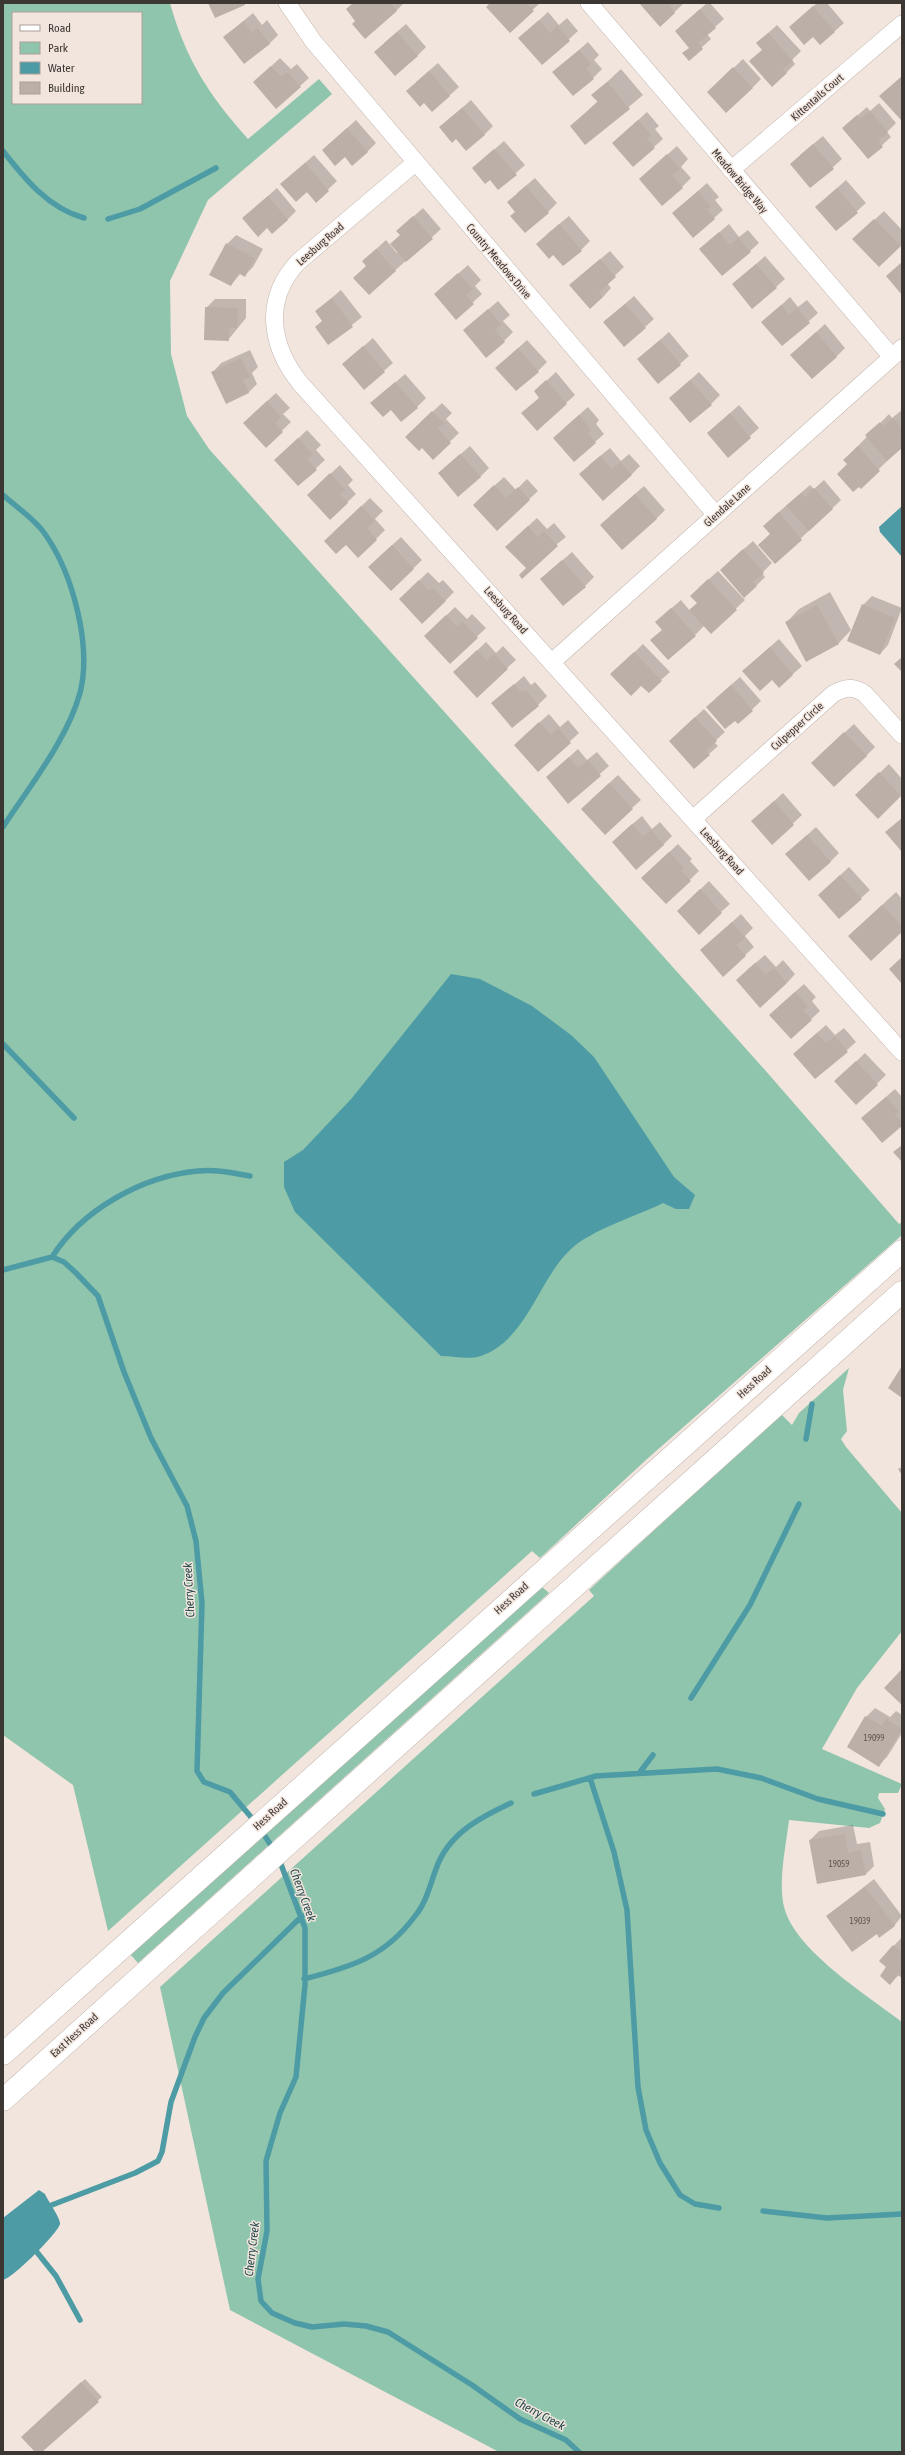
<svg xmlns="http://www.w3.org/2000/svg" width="905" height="2455" font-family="'Asap Condensed',sans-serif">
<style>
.green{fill:#90c5ad;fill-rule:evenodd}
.water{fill:#4d9ba4}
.shadow{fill:#0003}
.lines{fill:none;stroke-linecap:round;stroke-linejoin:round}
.stream{stroke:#4d9ba4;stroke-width:5.5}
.building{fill:#bcafa7}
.street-casing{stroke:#c2b5ae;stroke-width:18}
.secondary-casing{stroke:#c2b5ae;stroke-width:23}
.street{stroke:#fff;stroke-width:17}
.secondary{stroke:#fff;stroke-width:22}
.labels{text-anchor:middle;stroke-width:3;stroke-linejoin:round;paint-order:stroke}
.number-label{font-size:9px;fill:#5d5551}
.street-label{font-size:11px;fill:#3d3734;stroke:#f2e5dd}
.water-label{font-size:12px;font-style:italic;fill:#21464a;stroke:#f2e5dd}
</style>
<rect width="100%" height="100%" fill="#f2e5dd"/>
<path class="green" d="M 3,3 L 170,3 C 186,60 209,95 248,139 L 319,79 L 332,94 L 208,200 L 170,281 L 171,354 L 187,416 L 209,449 L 765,1070 L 899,1224 L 902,1222 L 902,1235 L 647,1459 L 540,1558 L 532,1551 L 108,1931 L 73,1785 L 3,1735 ZM 13,13 L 141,13 L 141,103 L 13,103 Z
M 849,1368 L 843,1390 L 847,1431 L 841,1439 L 846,1447 L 902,1513 L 902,1631 L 857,1688 L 822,1749 L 902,1784 L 898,1793 L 879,1793 L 878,1798 L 885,1809 L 880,1823 L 869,1828 L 789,1820 C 786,1846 779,1876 783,1902 C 790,1948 866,1994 902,2022 L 902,2452 L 499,2452 L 230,2310 L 160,1987 L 594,1596 L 589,1590 L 781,1414 L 792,1425 L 799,1413 Z
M 541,1586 L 549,1593 L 138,1963 L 130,1954 Z"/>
<path class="water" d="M 902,506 L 902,557 L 880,532 L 879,527 Z
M 451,974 L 480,979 L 532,1006 L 571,1035 L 594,1057 L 674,1177 L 695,1195 L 689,1209 L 676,1209 L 663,1203 C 637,1216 591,1230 571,1249 C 537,1281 528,1339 481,1356 C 470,1360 453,1356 441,1356 L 295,1212 L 284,1187 L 284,1162 L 303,1150 L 352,1098 Z
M 39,2190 L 45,2194 C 48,2201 61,2219 60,2224 C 58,2233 12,2279 3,2280 L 3,2218 Z"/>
<path class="shadow" d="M 353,3 L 404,3 L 396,11 Z
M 491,3 L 540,3 L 510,31 Z
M 640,3 L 684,3 L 660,26 Z
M 707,3 L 710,3 L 724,19 L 707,34 L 711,39 L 689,59 L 690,47 L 676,31 Z
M 817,3 L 827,3 L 844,23 L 820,44 L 814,36 L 790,27 Z
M 548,12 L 559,25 L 567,18 L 578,31 L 542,64 L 520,38 Z
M 253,13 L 262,25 L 267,20 L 278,35 L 269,44 L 224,37 Z
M 406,24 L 426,47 L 417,56 L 384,43 Z
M 777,25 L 801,51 L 792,60 L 795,64 L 786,73 L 757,43 Z
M 588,42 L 599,55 L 594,60 L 602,69 L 593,78 L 554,72 Z
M 280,58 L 291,69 L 297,64 L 309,78 L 300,86 L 254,82 Z
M 743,59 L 761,79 L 752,88 L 717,84 Z
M 438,63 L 459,87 L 432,111 L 424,102 L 416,82 Z
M 621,69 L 643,95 L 586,143 L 571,126 L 598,101 L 593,95 Z
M 471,100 L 493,126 L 484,135 L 449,119 Z
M 879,103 L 896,123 L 887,132 L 891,137 L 868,158 L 843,128 L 867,107 L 870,111 Z
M 647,112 L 659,126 L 655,129 L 663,139 L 633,165 L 613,143 Z
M 356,120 L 376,143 L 367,152 L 345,156 L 323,150 Z
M 823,136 L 842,159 L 811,187 L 800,155 Z
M 504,141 L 525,165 L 498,189 L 490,179 L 473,168 Z
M 677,146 L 688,159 L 681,167 L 691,178 L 682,187 L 640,179 Z
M 314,155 L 337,181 L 316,201 L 290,176 Z
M 535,178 L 557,203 L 548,212 L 517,212 L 517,193 Z
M 846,180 L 866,203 L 836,230 L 816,207 Z
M 707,183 L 719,197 L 715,200 L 723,210 L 714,218 L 673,213 Z
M 277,188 L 296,211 L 287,220 L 252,210 Z
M 423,208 L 441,229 L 369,294 L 367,266 L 363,261 L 386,240 L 397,253 L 398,252 L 401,235 L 397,231 Z
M 884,211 L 902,230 L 902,244 L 879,266 L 854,239 Z
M 569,216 L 590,241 L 581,250 L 546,235 Z
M 729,224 L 739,237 L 748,230 L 759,243 L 750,251 L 709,241 Z
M 236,235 L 263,249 L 253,267 L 245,275 L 241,273 L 231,285 L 227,244 Z
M 610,251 L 624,267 L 607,283 L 611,288 L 603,297 L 579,277 Z
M 765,256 L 785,279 L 776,287 L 733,284 Z
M 468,265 L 481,280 L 475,286 L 482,294 L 456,318 L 435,294 Z
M 341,290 L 362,317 L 328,344 L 323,320 L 316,311 Z
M 634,296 L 654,319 L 645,327 L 604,322 Z
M 790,297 L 798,307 L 807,300 L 818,313 L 782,345 L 763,322 Z
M 215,299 L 246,299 L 246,318 L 228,340 L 206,308 Z
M 498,301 L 510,315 L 503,321 L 513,332 L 504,341 L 464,330 Z
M 825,324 L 845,348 L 836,357 L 791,355 Z
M 669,332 L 689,356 L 658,383 L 638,359 Z
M 373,338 L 393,363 L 364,388 L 343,364 Z
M 527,340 L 547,362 L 538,371 L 506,359 Z
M 250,350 L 258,367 L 252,373 L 257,384 L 248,393 L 213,372 L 221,363 Z
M 556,372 L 575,395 L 537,429 L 523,413 L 540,397 L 544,383 Z
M 699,372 L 720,395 L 711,404 L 670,398 Z
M 405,374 L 426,398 L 417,407 L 391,409 L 372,403 Z
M 276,393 L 290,408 L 283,414 L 291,422 L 266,446 L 253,414 Z
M 442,403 L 452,413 L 446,419 L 459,433 L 433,458 L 415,428 Z
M 739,405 L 759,428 L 728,456 L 708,433 Z
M 588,407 L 599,420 L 596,424 L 604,434 L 574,461 L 563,429 Z
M 902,410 L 902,446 L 861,487 L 848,464 L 853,451 L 889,414 L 892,418 Z
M 307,430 L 321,445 L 316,450 L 325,460 L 298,485 L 284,452 Z
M 470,446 L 489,468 L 480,477 L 448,465 Z
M 610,448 L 621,461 L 629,454 L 640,466 L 631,475 L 589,465 Z
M 340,465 L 353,480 L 348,485 L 356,494 L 330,519 L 317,486 Z
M 504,477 L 516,490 L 527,479 L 538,491 L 497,529 L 483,496 Z
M 824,480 L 841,500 L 775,563 L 773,517 L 810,485 L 814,489 Z
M 644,486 L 665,510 L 656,519 L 610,516 Z
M 370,498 L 383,511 L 375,519 L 385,530 L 358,557 L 334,532 Z
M 537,518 L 547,529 L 554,523 L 566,537 L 527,568 L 515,538 Z
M 401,537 L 422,560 L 391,590 L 378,558 Z
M 753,541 L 772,563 L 762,573 L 765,577 L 756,586 L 730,561 Z
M 572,552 L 594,577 L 585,586 L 550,571 Z
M 718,571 L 745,600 L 711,632 L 705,625 L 695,635 L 663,629 L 666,613 L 681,600 L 690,611 L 698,603 L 700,587 Z
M 428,572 L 439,583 L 443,580 L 454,592 L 445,601 L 409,590 Z
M 830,592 L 851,630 L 838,644 L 786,623 L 799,609 Z
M 872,596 L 902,608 L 888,645 L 880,654 L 863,605 Z
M 455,607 L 467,619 L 472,614 L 486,628 L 450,662 L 425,636 Z
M 779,639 L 802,666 L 793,674 L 779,687 L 772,679 L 743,671 Z
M 486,642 L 496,653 L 503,646 L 516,660 L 507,668 L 463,664 Z
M 643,644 L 670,672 L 661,680 L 620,666 Z
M 524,676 L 531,685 L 535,682 L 547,696 L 538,705 L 502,695 Z
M 740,677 L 761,701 L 738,723 L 716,698 Z
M 704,709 L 725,732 L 714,742 L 718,746 L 709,754 L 679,732 Z
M 549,714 L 560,727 L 568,720 L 579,733 L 538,771 L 524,736 Z
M 854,724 L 875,747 L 866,756 L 821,754 Z
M 578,749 L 587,760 L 597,752 L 609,766 L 568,802 L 547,777 Z
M 889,764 L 902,779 L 902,794 L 878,817 L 866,786 Z
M 618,775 L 641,800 L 632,808 L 591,800 Z
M 783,793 L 802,815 L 772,843 L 752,821 Z
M 642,816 L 652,829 L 660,822 L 672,836 L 663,845 L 622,833 Z
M 816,827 L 839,853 L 830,862 L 795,846 Z
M 678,844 L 692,859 L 690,861 L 699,871 L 666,903 L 651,869 Z
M 849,867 L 870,890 L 861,898 L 819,895 Z
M 709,881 L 730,904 L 721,912 L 687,902 Z
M 896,892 L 902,899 L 902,930 L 849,936 Z
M 741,914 L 753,928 L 745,936 L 754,947 L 723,975 L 701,950 Z
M 765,955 L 776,967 L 783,960 L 795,974 L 787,983 L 746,971 Z
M 804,984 L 816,997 L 812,1001 L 820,1011 L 791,1038 L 779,1006 Z
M 826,1025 L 835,1035 L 844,1028 L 856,1042 L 816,1078 L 803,1045 Z
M 865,1053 L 886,1075 L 856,1104 L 844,1073 Z
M 895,1089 L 902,1097 L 902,1125 L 871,1110 Z
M 875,1708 L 890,1717 L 896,1711 L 902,1715 L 902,1733 L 887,1757 L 879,1765 L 866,1717 Z
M 853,1825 L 857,1844 L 870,1842 L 874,1866 L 865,1875 L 810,1840 L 819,1831 Z
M 874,1879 L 902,1916 L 894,1926 L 877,1933 L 827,1916 Z
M 902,1937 L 902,1977 L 899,1975 L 890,1983 L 888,1967 L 880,1961 Z
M 85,2379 L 102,2397 L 40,2452 L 36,2452 L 26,2433 Z"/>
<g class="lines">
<path class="stream" d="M 3,151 C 25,179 48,208 84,218
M 108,219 L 140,209 L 216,168
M 3,495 C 16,507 35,519 45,534 C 73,574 92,646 80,693 C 67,740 29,787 3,827
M 3,1044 L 74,1118
M 52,1257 C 82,1210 142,1176 198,1171 C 216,1169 233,1173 250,1176
M 3,1270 L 52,1257 L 64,1262 L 76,1273 L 98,1296 L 124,1372 L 151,1438 L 187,1506 L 196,1541 L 202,1603 L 197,1771 L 204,1782 L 230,1792 L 256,1823
M 806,1439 L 812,1404
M 691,1698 L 750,1605 L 799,1504
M 640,1772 L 653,1755
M 590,1778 L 614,1852 L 627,1910 L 638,2087 L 646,2130 L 660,2163 L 680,2195 L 695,2204 L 719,2208
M 534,1794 L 596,1776 L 717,1769 L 761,1778 L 818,1799 L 883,1814
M 261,1830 L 274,1850
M 279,1859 L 305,1928 L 305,1985 L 296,2077 L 280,2113 L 266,2161 L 267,2231 L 258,2279 L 261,2301 L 272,2313 L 295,2323 L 312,2327 L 344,2324 L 366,2326 L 388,2332 L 472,2385 L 520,2419 L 566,2440 L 579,2452
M 304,1979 C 351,1967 385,1957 415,1916 C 426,1903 430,1885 436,1869 C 448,1834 479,1818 511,1803
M 44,2208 L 135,2173 L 158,2161 L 162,2152 L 171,2102 L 195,2037 L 204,2018 L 223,1993 L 302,1916
M 763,2211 L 827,2218 L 902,2214
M 32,2246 L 56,2276 L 80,2320"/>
</g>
<path class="building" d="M 208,3 L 244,3 L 245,5 L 215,18 Z
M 353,3 L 390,3 L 397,11 L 365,39 L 352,24 L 355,21 L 346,9 Z
M 490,3 L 526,3 L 534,11 L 510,33 L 486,7 Z
M 639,3 L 674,3 L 670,6 L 675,13 L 660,27 Z
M 813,6 L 835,32 L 820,45 L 813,37 L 804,45 L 789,27 Z
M 700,9 L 716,28 L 698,43 L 703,49 L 689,61 L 682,53 L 689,48 L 675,31 Z
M 539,20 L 550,33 L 557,26 L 570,41 L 542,65 L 518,38 Z
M 244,21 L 252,33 L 257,28 L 270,44 L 244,64 L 223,37 Z
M 397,32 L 418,56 L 395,76 L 374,52 Z
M 768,33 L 793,61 L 783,69 L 787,73 L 772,87 L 749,61 L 762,50 L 756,43 Z
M 579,50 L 591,64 L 586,69 L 594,79 L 573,96 L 552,72 Z
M 271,66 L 281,77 L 287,72 L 301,87 L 276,109 L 253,82 Z
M 733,67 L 753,88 L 726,113 L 707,92 Z
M 429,71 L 450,96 L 432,112 L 424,103 L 420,107 L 406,91 Z
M 902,76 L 902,119 L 901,120 L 879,96 Z
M 607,82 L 630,109 L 585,145 L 570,126 L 598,102 L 591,95 Z
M 462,108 L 485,135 L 466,151 L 456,139 L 452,143 L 439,127 Z
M 870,111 L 888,132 L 878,141 L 883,147 L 868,159 L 842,128 L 857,115 L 860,119 Z
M 638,120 L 651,135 L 647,139 L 655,148 L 633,167 L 612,143 Z
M 347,128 L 368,152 L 352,166 L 345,157 L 335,166 L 322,150 Z
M 813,144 L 834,169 L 810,188 L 790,164 Z
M 494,149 L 517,175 L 498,190 L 490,180 L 485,184 L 472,168 Z
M 667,154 L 680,169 L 672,175 L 683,188 L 662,206 L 639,179 Z
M 305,163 L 329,191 L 316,203 L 307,192 L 296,202 L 280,184 Z
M 526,186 L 549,213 L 525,233 L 510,216 L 515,212 L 507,202 Z
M 837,188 L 858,213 L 836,231 L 815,207 Z
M 698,191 L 711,206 L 707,210 L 715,219 L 693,238 L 672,213 Z
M 268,196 L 288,220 L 272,234 L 267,228 L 258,237 L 242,218 Z
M 413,216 L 433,239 L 406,262 L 390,244 L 400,235 L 396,231 Z
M 874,219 L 901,246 L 879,267 L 852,239 Z
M 559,224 L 582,251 L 563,266 L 553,255 L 549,259 L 536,244 Z
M 719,232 L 730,245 L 738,238 L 751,252 L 722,276 L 699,249 Z
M 226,243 L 255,258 L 245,277 L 238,273 L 231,286 L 209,275 Z
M 376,249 L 396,271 L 369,295 L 353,278 L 366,266 L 362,261 Z
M 600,259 L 616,277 L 599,292 L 603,297 L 590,309 L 569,285 Z
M 902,262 L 902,295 L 886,276 Z
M 756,264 L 777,288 L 752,309 L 732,284 Z
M 458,273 L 473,289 L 466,295 L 474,304 L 456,320 L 434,294 Z
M 332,298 L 353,327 L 328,345 L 315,327 L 322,321 L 315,311 Z
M 625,304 L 646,328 L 624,347 L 603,322 Z
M 781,305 L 789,315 L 797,308 L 810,323 L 782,346 L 761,322 Z
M 205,307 L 238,308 L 237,328 L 229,328 L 229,341 L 204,340 Z
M 488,309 L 501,324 L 495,330 L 505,342 L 486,358 L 463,330 Z
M 816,332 L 837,357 L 812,379 L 790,355 Z
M 660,340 L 681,365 L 658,384 L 637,359 Z
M 363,346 L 385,372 L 364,390 L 342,364 Z
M 518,348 L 539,372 L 516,391 L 495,368 Z
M 241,358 L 250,377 L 243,380 L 249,393 L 226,404 L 211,372 Z
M 546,380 L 567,404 L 537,431 L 521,413 L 539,398 L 534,391 Z
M 690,380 L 712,405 L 690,423 L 669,398 Z
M 395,382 L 418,408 L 401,422 L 391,410 L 383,417 L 370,403 Z
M 267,401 L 281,417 L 275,423 L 283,432 L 266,448 L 243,423 Z
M 432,411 L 444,423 L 437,428 L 451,443 L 433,460 L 422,448 L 419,451 L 405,437 Z
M 730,413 L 751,438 L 728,458 L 707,433 Z
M 579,415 L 591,430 L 588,433 L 596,443 L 574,462 L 553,438 Z
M 893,418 L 902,428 L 902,448 L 887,461 L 865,435 L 880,422 L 883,426 Z
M 298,438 L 313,454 L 307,459 L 317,470 L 298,486 L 274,460 Z
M 858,446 L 880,471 L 861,489 L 859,487 L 853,492 L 837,474 L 847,464 L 843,460 Z
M 460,454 L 481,477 L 458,497 L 438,473 Z
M 600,456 L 612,469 L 620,462 L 632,475 L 603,501 L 579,474 Z
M 330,473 L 345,490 L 340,494 L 348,503 L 330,520 L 307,495 Z
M 494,485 L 506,498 L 518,487 L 530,500 L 497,531 L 473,505 Z
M 814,488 L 833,509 L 809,531 L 786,506 L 801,493 L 805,497 Z
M 635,494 L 657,519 L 622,550 L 600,525 Z
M 361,506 L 375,521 L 367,528 L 377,540 L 358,558 L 346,545 L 336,554 L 324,541 Z
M 779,512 L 802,540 L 775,564 L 758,545 L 770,534 L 763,526 Z
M 528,526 L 538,537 L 544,531 L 558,546 L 522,579 L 519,575 L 526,568 L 505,547 Z
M 392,545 L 414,569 L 391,591 L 368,567 Z
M 743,549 L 764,573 L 753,582 L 757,586 L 744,598 L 720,570 Z
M 562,560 L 586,587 L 563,606 L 540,579 Z
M 708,579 L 737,610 L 711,634 L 689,610 L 697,603 L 690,596 Z
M 419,580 L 429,591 L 433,588 L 446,601 L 422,624 L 399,599 Z
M 862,604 L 895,618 L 880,655 L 847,641 Z
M 817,605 L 839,644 L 806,662 L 785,622 Z
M 671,608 L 696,636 L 668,660 L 650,640 L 662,630 L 655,622 Z
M 446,615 L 457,627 L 463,622 L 478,638 L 450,664 L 424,636 Z
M 770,647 L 793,675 L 779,688 L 772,680 L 760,691 L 742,671 Z
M 477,650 L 487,661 L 494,654 L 508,669 L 477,698 L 453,672 Z
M 634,652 L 662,681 L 649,693 L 641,686 L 631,696 L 610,674 Z
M 902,657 L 902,672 L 894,664 Z
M 514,684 L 522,693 L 526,690 L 539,706 L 512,728 L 491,703 Z
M 731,685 L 753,711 L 738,724 L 735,721 L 725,729 L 706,707 Z
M 695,717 L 717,741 L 706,751 L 710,755 L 694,769 L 669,741 Z
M 539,722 L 551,735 L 558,728 L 571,743 L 538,772 L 514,745 Z
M 844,732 L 867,756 L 834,787 L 811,763 Z
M 569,757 L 578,768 L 588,760 L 601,776 L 568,804 L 546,777 Z
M 879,772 L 901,796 L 878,819 L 855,795 Z
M 609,783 L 633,809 L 605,835 L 581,809 Z
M 774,801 L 794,825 L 772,845 L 751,821 Z
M 902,818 L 902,852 L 885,832 Z
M 632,824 L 643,837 L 651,830 L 664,845 L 636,870 L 612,842 Z
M 807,835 L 831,862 L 809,881 L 785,854 Z
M 669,852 L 684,868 L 681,871 L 691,881 L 666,904 L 641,878 Z
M 840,875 L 862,899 L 839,919 L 818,895 Z
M 700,889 L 722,913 L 699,935 L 677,911 Z
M 882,905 L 902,926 L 902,932 L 871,961 L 848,936 Z
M 732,922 L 745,938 L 736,945 L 746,956 L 723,977 L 700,950 Z
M 902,957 L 902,984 L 889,969 Z
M 755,963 L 766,975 L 774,968 L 787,983 L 760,1008 L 736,980 Z
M 795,992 L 808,1006 L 803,1010 L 812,1020 L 791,1039 L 769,1015 Z
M 817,1033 L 826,1043 L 835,1036 L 848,1052 L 815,1079 L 793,1054 Z
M 856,1061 L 878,1085 L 856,1105 L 834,1081 Z
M 886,1097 L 899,1112 L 895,1115 L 902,1122 L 902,1126 L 882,1143 L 861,1118 Z
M 902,1145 L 902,1162 L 893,1152 Z
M 902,1366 L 902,1398 L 888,1388 Z
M 902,1467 L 902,1475 L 898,1469 Z
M 902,1669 L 902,1705 L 884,1688 Z
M 865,1716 L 882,1726 L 886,1719 L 902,1729 L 879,1767 L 847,1747 Z
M 845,1834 L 848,1853 L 861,1850 L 866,1875 L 817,1884 L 809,1840 Z
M 865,1887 L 895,1926 L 879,1938 L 877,1934 L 852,1952 L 826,1916 Z
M 893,1945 L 902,1952 L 902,1978 L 898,1975 L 890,1985 L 880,1976 L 886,1967 L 879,1961 Z
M 81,2382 L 99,2402 L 42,2452 L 35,2452 L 21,2437 Z"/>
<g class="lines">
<defs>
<path id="street" d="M 287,3 L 313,41 L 716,515
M 589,3 L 892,357
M 416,162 L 298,262 C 263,300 270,345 300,383 L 902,1052
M 731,170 L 902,24
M 552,662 L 902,348
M 693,819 L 833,694 C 845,687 853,686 865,694 L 902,735"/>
<path id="secondary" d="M 3,2054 L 902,1251
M 3,2100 L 902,1292"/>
</defs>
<use href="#street" class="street-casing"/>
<use href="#secondary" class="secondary-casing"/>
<use href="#street" class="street"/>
<use href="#secondary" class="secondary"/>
</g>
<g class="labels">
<g class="number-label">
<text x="874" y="1741">19099</text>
<text x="839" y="1867">19059</text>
<text x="860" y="1924">19039</text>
</g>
<g class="street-label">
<text transform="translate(817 97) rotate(-41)" y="4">Kittentails Court</text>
<text transform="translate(740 181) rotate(50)" y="4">Meadow Bridge Way</text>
<text transform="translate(320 244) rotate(-41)" y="4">Leesburg Road</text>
<text transform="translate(499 261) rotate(50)" y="4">Country Meadows Drive</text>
<text transform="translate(727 505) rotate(-42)" y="4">Glendale Lane</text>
<text transform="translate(506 610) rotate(48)" y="4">Leesburg Road</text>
<text transform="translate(797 726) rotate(-42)" y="4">Culpepper Circle</text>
<text transform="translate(722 851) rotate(48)" y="4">Leesburg Road</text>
<text transform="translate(754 1382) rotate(-42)" y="4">Hess Road</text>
<text transform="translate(511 1598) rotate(-42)" y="4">Hess Road</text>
<text transform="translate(270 1814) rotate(-42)" y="4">Hess Road</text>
<text transform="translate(74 2035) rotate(-42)" y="4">East Hess Road</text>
</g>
<g class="water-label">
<text transform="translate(189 1590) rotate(-93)" y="4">Cherry Creek</text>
<text transform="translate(303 1895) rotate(70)" y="4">Cherry Creek</text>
<text transform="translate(252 2249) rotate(-83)" y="4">Cherry Creek</text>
<text transform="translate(540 2414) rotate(28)" y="4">Cherry Creek</text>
</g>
</g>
<rect width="905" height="2455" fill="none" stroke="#3d3734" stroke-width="8"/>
<rect x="12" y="12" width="130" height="92" fill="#f2e5dd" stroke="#aa9f99"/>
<rect x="20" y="25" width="20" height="6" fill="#ffffff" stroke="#aa9f99"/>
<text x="48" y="32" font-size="12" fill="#3d3734">Road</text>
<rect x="20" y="42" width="20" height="12" fill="#90c5ad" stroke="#aa9f99"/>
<text x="48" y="52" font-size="12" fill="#3d3734">Park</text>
<rect x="20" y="62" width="20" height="12" fill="#4d9ba4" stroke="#aa9f99"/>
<text x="48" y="72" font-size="12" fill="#3d3734">Water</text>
<rect x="20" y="82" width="20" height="12" fill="#bcafa7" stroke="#aa9f99"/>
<text x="48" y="92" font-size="12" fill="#3d3734">Building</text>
</svg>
